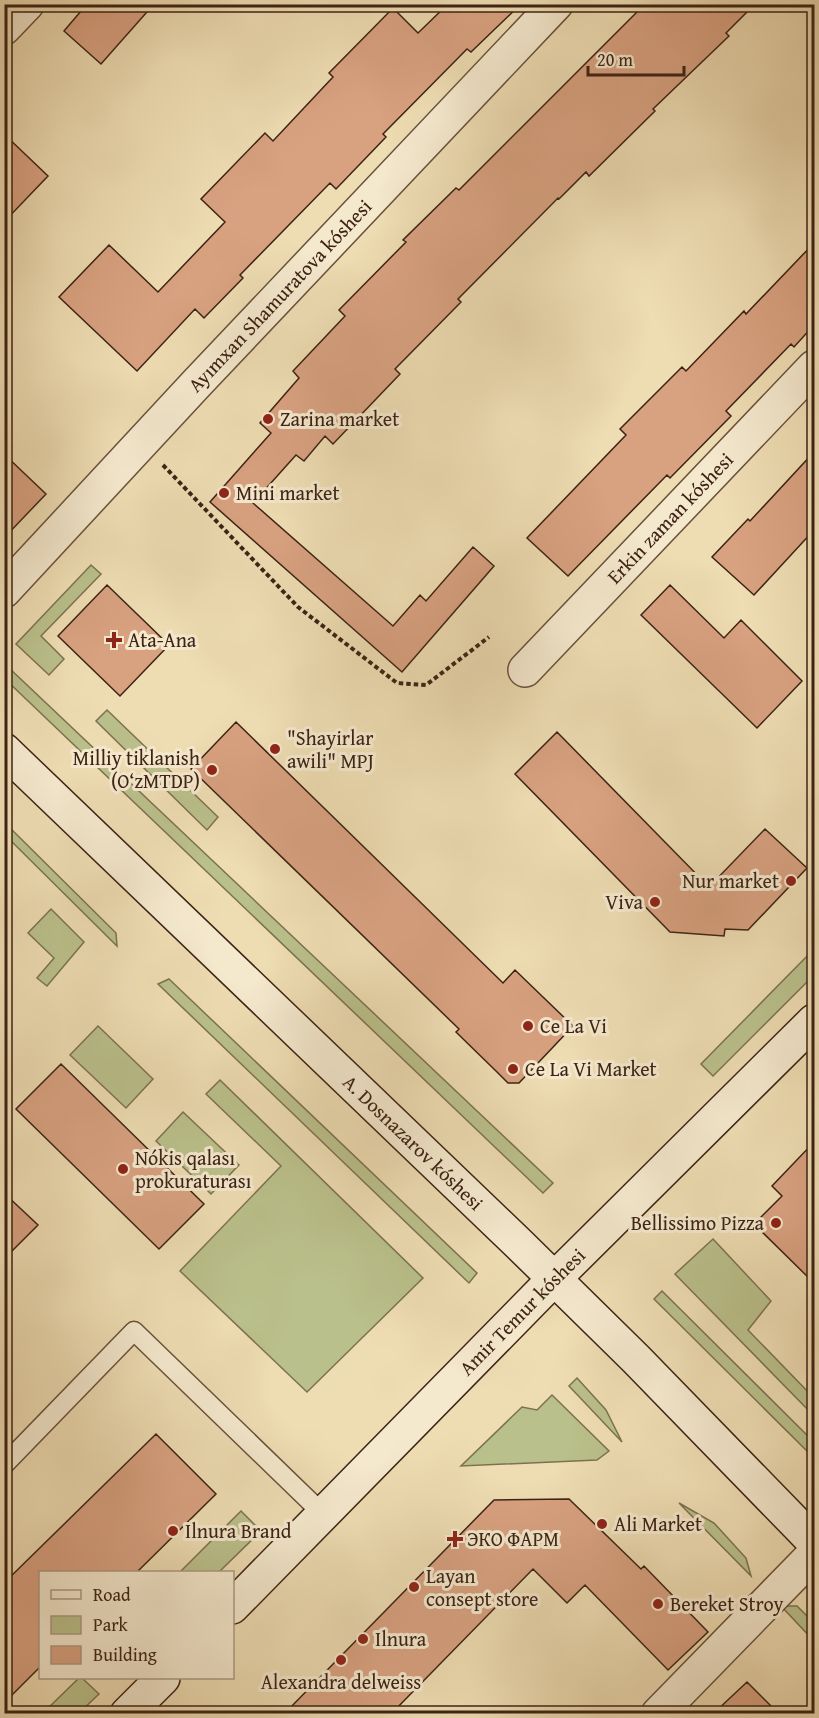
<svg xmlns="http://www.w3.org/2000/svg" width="819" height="1718" font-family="'Gentium Book Plus',serif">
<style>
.green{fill:#bac08b;stroke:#7c7250;stroke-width:1.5}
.building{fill:#d8a180;stroke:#3d2315;stroke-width:1.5}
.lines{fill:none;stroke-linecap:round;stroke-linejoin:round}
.lane-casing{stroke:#69513c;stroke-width:21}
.street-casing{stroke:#69513c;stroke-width:36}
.secondary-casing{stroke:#3d2315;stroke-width:36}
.path{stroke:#3d2315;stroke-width:4;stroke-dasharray:4.5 3;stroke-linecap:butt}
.lane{stroke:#f4e8cd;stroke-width:18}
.street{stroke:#f4e8cd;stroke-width:33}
.secondary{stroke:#f4e8cd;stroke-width:33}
.poi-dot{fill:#8f2418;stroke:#f4e8cd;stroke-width:2}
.labels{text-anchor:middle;stroke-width:6;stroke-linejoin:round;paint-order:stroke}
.street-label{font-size:20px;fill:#3d2315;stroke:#f4e8cd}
.poi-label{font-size:20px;fill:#3d2315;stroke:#f4e8cd;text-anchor:start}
</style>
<rect width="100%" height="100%" fill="#eedcb2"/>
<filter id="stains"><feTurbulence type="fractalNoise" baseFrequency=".00333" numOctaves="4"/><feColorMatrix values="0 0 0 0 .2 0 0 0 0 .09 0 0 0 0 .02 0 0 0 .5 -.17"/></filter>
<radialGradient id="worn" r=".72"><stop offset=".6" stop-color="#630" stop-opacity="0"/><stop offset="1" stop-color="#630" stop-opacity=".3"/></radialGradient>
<path class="green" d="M 91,565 L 101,574 L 41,636 L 64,659 L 49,675 L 16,644 Z
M 8,667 L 553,1183 L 543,1193 L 5,679 L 5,673 Z
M 107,710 L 218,817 L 207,830 L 96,721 Z
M 5,823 L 116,933 L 117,946 L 5,835 Z
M 51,909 L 84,942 L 47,986 L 37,978 L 54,958 L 28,933 Z
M 814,949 L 814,975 L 713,1076 L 701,1064 Z
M 169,979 L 477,1273 L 469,1283 L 158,984 Z
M 98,1026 L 153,1079 L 126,1108 L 70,1055 Z
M 220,1080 L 423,1278 L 307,1392 L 180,1271 L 281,1166 L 206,1094 Z
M 183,1112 L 239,1165 L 211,1194 L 156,1141 Z
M 713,1239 L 771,1301 L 748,1330 L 814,1398 L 814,1416 L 675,1274 Z
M 662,1291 L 814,1442 L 814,1458 L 654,1299 Z
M 577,1378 L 606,1410 L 622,1442 L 569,1386 Z
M 552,1395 L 609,1451 L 597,1460 L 461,1466 L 522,1407 L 537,1410 Z
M 679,1503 L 714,1523 L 746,1558 L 751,1576 Z
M 241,1511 L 261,1531 L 219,1572 L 180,1572 Z
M 781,1606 L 797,1606 L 814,1623 L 814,1641 Z
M 79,1678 L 82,1678 L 99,1694 L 79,1713 L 43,1713 Z"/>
<path class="building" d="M 87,4 L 154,4 L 101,64 L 64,31 Z
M 448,4 L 521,4 L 471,52 L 467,49 L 383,134 L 386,137 L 336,189 L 330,183 L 240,275 L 243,278 L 204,318 L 195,309 L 137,371 L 59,297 L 109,245 L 158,292 L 225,222 L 201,199 L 265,133 L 273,141 L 333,77 L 329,73 L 393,8 L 418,33 Z
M 645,4 L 755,4 L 726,33 L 729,36 L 653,109 L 655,111 L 589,176 L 586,172 L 559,199 L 558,198 L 458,299 L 461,302 L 395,369 L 400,374 L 333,444 L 325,436 L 304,461 L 296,455 L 253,503 L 393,626 L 420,595 L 426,601 L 473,547 L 494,566 L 402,672 L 210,502 L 271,433 L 260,423 L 299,378 L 293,371 L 345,316 L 339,310 L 406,242 L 403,240 L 456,188 L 459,190 Z
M 4,134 L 48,176 L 4,222 Z
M 814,243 L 814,325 L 794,347 L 791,344 L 726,411 L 731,416 L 670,478 L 667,475 L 568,576 L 527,538 L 626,435 L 620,429 L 682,367 L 686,371 L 744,311 L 746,314 Z
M 814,452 L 814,530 L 754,595 L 712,557 L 748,519 L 750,521 Z
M 4,454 L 46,494 L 4,538 Z
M 107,585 L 169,645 L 120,696 L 58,636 Z
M 670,585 L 724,638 L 741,620 L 802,681 L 757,728 L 641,615 Z
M 236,722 L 503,983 L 515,970 L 573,1026 L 519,1083 L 508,1083 L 497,1072 L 456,1032 L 459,1029 L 191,769 Z
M 557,732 L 709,887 L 765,829 L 807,868 L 748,930 L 725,929 L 724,936 L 670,932 L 515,774 Z
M 61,1064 L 204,1204 L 159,1249 L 16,1109 Z
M 814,1142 L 814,1283 L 754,1224 L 782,1196 L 772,1186 Z
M 4,1193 L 38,1225 L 4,1259 Z
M 156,1434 L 216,1494 L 137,1572 L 40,1572 L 40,1667 L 4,1703 L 4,1583 Z
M 569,1499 L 641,1569 L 644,1566 L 708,1632 L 668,1670 L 585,1585 L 567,1603 L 533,1569 L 392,1713 L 285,1713 L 494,1500 Z
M 747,1682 L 778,1713 L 714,1713 Z"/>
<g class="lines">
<defs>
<path id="lane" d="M 4,1465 L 134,1331 L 323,1514"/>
<g id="street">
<path d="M 4,28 L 27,4"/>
<path id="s1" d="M 4,591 L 197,383 L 556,4"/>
<path id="s2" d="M 525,670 L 814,367"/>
<path d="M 658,1714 L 814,1554"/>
</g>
<g id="secondary">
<path id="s3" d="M 4,750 L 520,1245 L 636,1359 L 814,1542"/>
<path id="s4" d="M 232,1607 L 554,1279 L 814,1021"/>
<path d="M 127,1714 L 163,1678"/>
</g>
</defs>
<use href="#lane" class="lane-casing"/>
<use href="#street" class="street-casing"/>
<use href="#secondary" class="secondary-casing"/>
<path class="path" d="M 163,465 L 298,607 L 397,683 L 426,685 L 489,637"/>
<use href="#lane" class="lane"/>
<use href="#street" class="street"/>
<use href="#secondary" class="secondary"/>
</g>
<g class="poi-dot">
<circle cx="268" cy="419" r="6"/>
<circle cx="224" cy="493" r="6"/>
<path d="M111 631h6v6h6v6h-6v6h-6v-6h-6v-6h6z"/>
<circle cx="275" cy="749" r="6"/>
<circle cx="212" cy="770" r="6"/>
<circle cx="791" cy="881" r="6"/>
<circle cx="655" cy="902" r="6"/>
<circle cx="528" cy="1026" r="6"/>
<circle cx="513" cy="1069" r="6"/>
<circle cx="123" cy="1169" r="6"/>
<circle cx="776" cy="1223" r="6"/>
<circle cx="602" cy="1524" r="6"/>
<circle cx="173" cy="1531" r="6"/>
<path d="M452 1530h6v6h6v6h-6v6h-6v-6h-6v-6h6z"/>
<circle cx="414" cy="1587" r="6"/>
<circle cx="658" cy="1604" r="6"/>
<circle cx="363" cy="1639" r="6"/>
<circle cx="341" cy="1660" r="6"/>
</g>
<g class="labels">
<g class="street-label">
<text dy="7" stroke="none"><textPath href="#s1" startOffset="404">Ayımxan Shamuratova kóshesi</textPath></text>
<text dy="7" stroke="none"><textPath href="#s2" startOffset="210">Erkin zaman kóshesi</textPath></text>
<text dy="7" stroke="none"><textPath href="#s3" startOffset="567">A. Dosnazarov kóshesi</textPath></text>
<text dy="7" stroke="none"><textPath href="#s4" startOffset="414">Amir Temur kóshesi</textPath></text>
</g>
<g class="poi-label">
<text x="280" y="426">Zarina market</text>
<text x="236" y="500">Mini market</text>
<text x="128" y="647">Ata-Ana</text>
<text x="287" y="745">"Shayirlar<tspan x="287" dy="23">awili" MPJ</tspan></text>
<text x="200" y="765" text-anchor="end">Milliy tiklanish<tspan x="200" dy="23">(O‘zMTDP)</tspan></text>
<text x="779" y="888" text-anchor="end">Nur market</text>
<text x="643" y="909" text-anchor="end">Viva</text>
<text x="540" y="1033">Ce La Vi</text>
<text x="525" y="1076">Ce La Vi Market</text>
<text x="135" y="1165">Nókis qalası<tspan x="135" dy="23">prokuraturası</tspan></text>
<text x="764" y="1230" text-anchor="end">Bellissimo Pizza</text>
<text x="614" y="1531">Ali Market</text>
<text x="185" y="1538">Ilnura Brand</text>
<text x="467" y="1546">ЭКО ФАРМ</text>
<text x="426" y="1583">Layan<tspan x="426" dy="23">consept store</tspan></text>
<text x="670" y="1611">Bereket Stroy</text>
<text x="375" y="1646">Ilnura</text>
<text x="341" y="1689" text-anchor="middle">Alexandra delweiss</text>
</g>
</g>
<rect width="819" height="1718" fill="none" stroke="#eedcb2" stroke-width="24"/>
<rect x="6" y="6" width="807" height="1706" fill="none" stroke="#3d2315" stroke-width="3"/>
<rect x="12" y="12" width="795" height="1694" fill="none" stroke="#3d2315" stroke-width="1.5"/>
<rect x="39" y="1571" width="195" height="108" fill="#f4e8cd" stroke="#ab9983" stroke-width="1.5"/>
<rect x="51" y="1590" width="30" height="9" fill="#f4e8cd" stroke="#ab9983" stroke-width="1.5"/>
<text x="93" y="1601" font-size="18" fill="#3d2315">Road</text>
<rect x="51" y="1616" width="30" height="18" fill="#bac08b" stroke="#ab9983" stroke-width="1.5"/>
<text x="93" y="1631" font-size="18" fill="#3d2315">Park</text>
<rect x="51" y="1646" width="30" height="18" fill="#d8a180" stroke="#ab9983" stroke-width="1.5"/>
<text x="93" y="1661" font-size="18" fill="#3d2315">Building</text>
<path d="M588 66v9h96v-9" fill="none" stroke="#3d2315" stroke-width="3"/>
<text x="597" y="66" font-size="18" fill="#3d2315" stroke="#f4e8cd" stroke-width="4.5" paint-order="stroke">20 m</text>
<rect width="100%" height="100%" filter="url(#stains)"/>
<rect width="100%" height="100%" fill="url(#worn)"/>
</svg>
